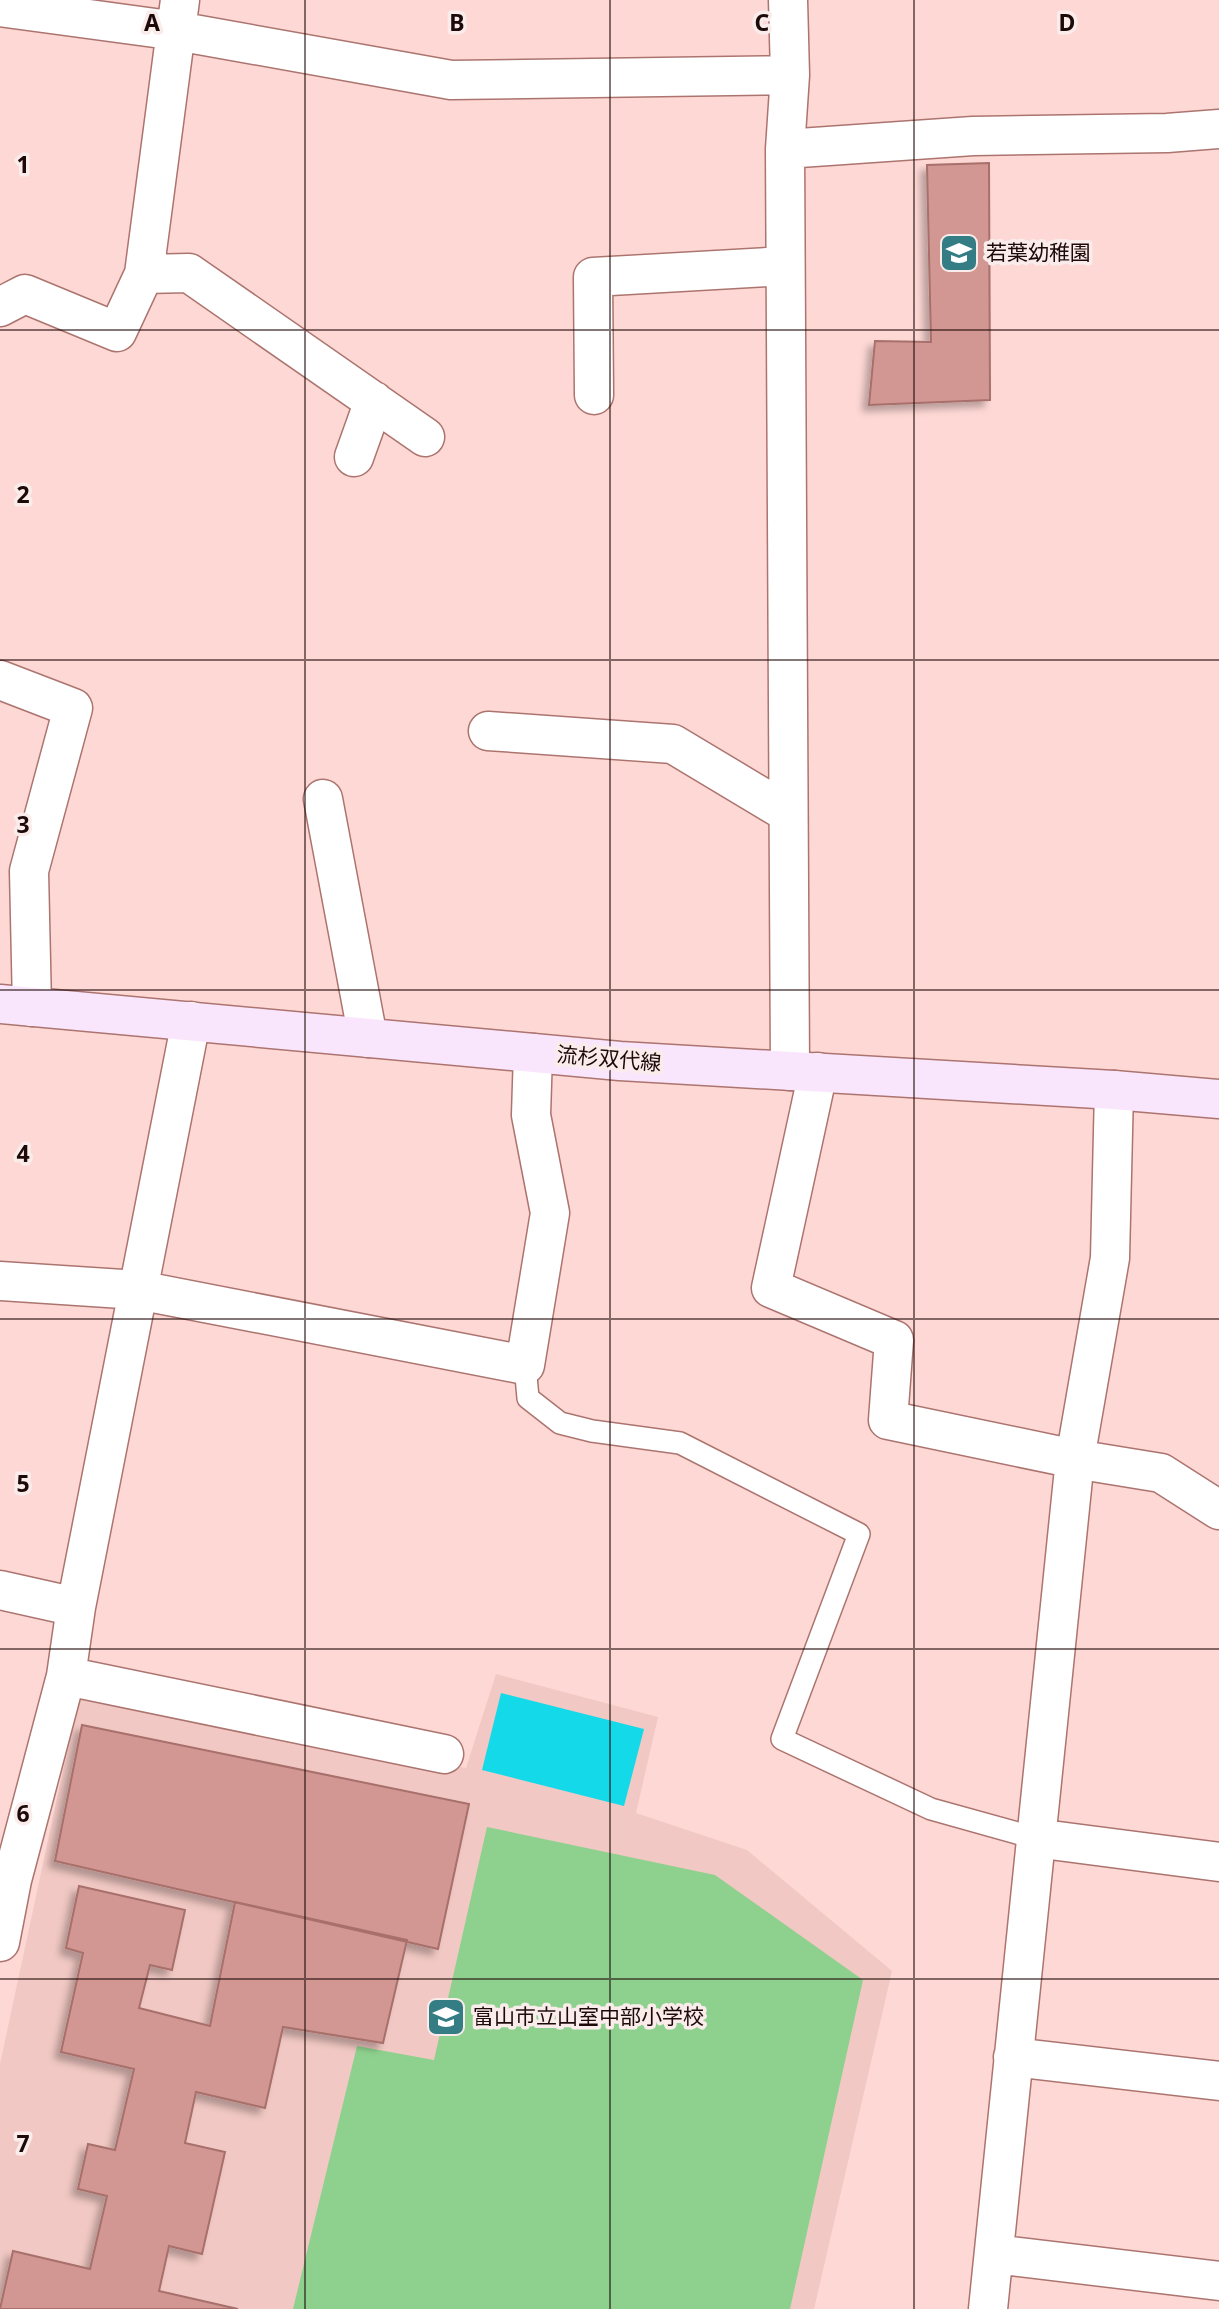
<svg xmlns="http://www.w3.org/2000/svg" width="1219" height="2309" font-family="'Noto Sans','Noto Sans JP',sans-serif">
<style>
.built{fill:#f1c8c3}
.green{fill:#8ed18e}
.water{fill:#14d9e9}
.building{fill:#d29792;stroke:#a76f6b;stroke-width:2;filter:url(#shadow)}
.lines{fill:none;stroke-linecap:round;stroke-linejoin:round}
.lane-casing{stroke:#ac746f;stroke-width:24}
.street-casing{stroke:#ac746f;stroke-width:41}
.secondary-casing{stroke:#ac746f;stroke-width:41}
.lane{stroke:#fff;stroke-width:21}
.street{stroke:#fff;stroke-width:38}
.secondary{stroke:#fae6fc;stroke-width:38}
.grid{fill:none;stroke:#1d0908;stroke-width:2;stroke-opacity:0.55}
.labels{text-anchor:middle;stroke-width:7;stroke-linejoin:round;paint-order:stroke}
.poi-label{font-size:21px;fill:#1d0908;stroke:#f9eceb;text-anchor:start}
.street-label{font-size:21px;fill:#1d0908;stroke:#f9eceb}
.grid-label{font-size:23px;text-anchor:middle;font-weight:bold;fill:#1d0908;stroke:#f9eceb;stroke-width:7;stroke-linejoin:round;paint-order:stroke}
</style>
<defs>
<filter id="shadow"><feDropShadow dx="-6" dy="6" stdDeviation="3.5" flood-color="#0004"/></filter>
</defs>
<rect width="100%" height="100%" fill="#fed8d5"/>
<path class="built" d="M 496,1674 L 658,1717 L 636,1813 L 747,1850 L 892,1971 L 814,2309 L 0,2309 L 0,2064 L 80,1691 L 466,1768 Z"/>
<path class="green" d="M 487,1827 L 715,1875 L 863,1980 L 790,2309 L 293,2309 L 357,2046 L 434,2060 Z"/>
<path class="water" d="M 501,1693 L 644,1729 L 624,1806 L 482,1770 Z"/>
<path class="building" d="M 989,163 L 990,400 L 869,405 L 875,341 L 931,342 L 927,165 Z
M 82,1725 L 469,1804 L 438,1949 L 55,1861 Z
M 79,1886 L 185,1910 L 172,1970 L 150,1965 L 139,2008 L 210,2026 L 235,1902 L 407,1940 L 383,2043 L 283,2027 L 265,2108 L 196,2092 L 185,2143 L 225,2152 L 202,2254 L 169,2246 L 159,2291 L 238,2309 L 0,2309 L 13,2251 L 90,2269 L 107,2196 L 78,2189 L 88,2144 L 115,2150 L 134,2069 L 61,2052 L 83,1953 L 66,1948 Z"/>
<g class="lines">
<defs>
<path id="lane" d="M 525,1365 L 528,1398 L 560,1423 L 592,1431 L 680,1443 L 859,1534 L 782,1739 L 931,1809 L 1035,1838"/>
<path id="street" d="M 788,0 L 790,75 L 785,149 L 790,1071
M 0,7 L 177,31 L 451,80 L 790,75
M 785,149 L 973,136 L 1167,133 L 1219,129
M 144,274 L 189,273 L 425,437
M 0,307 L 25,294 L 117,332 L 144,274 L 180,0
M 594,395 L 593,277 L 785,266
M 354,457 L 374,401
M 0,680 L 73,708 L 29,871 L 32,1007
M 488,731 L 673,744 L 788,813
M 323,799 L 368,1038
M 818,1072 L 771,1288 L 894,1340 L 888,1420 L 1075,1459 L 1161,1473 L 1219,1510
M 0,1281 L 138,1290 L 525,1365 L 550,1213 L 531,1115 L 533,1053
M 0,1590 L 76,1607
M 66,1676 L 444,1754
M 1035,1838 L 1219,1862
M 0,1942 L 12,1880 L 66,1676 L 76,1607 L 191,1021
M 1013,2057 L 1219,2081
M 994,2254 L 1219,2281
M 988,2309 L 1075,1459 L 1110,1258 L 1114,1090"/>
<path id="secondary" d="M 0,1004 L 620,1061 L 1114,1090 L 1219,1099"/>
</defs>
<use href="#lane" class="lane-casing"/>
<use href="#street" class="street-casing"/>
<use href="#secondary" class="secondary-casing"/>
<use href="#lane" class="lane"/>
<use href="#street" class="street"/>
<use href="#secondary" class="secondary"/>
</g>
<path class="grid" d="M 305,0 L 305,2309M 610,0 L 610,2309M 914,0 L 914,2309M 0,330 L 1219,330M 0,660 L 1219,660M 0,990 L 1219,990M 0,1319 L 1219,1319M 0,1649 L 1219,1649M 0,1979 L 1219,1979"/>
<defs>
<symbol id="school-square" viewBox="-11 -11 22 22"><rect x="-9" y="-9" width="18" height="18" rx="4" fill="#357d85" stroke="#f9eceb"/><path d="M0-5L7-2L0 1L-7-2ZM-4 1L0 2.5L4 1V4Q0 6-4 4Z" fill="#fff"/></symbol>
</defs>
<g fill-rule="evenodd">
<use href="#school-square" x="937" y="231" width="44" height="44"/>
<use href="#school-square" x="424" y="1995" width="44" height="44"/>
</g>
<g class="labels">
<g class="poi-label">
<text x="986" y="260">若葉幼稚園</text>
<text x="473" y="2024">富山市立山室中部小学校</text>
</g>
<g class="street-label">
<text transform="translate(609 1059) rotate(5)" y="7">流杉双代線</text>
</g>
</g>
<g class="grid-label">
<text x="152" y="31">A</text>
<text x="457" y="31">B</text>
<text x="762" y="31">C</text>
<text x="1067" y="31">D</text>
<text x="23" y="173">1</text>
<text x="23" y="503">2</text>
<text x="23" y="833">3</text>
<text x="23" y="1162">4</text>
<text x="23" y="1492">5</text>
<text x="23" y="1822">6</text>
<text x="23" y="2152">7</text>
</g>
</svg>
